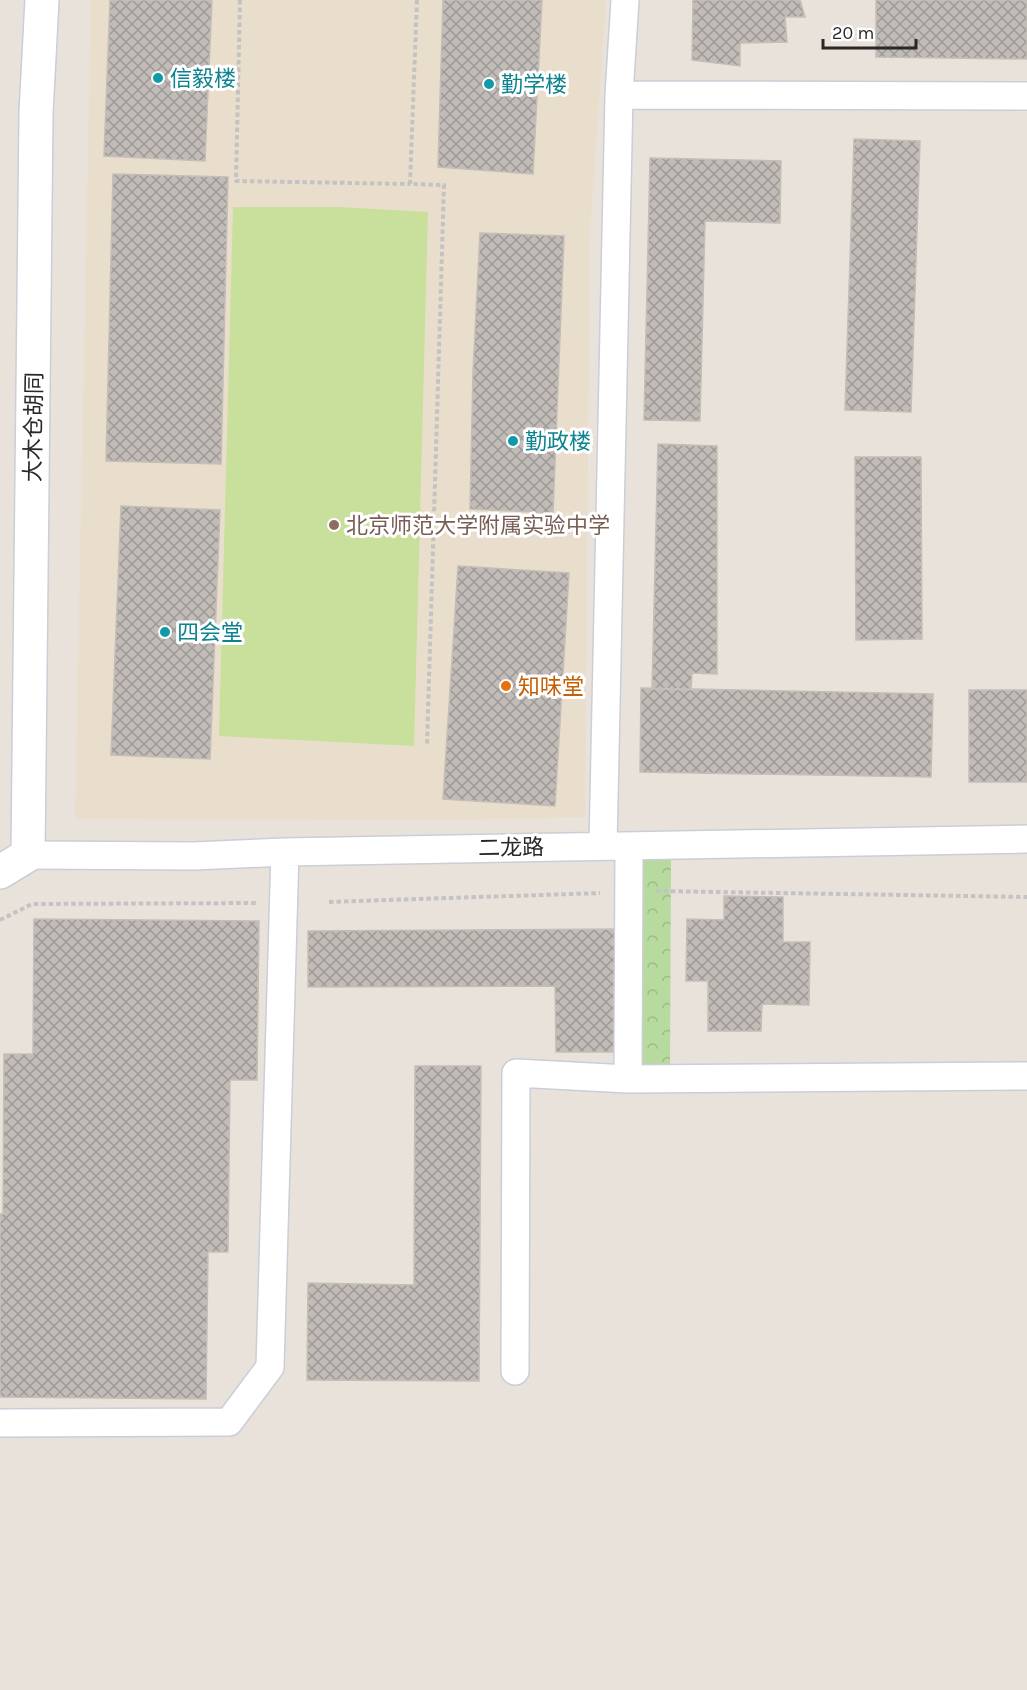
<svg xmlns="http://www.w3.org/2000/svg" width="1027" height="1690" font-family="Karla,'Noto Sans SC',sans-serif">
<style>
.education{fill:#e9decc}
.forest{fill:url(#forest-crowns)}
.pitch{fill:#c8e09b}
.building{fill:url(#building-cross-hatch);stroke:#c4beb6;stroke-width:1.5}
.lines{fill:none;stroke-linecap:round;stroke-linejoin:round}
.minor-casing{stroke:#caced8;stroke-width:30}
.tertiary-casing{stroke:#caced8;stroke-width:36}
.path{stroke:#c3c3c3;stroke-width:4;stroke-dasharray:4.5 3;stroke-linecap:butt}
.minor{stroke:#fff;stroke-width:27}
.tertiary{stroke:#fff;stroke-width:33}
.culture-dot{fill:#0f9aa8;stroke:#fff;stroke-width:2}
.education-dot{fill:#8d6e63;stroke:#fff;stroke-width:2}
.food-dot{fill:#e8710a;stroke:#fff;stroke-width:2}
.labels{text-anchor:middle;stroke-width:6;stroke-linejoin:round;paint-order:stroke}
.culture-label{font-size:22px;fill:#0d838f;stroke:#fff;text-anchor:start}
.street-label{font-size:22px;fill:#282828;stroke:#fff}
.education-label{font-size:22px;fill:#785e54;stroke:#fff;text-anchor:start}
.food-label{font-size:22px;fill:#c56008;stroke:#fff;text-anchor:start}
</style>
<defs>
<pattern id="forest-crowns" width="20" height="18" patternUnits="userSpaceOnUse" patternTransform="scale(1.5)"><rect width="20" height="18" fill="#b7da9e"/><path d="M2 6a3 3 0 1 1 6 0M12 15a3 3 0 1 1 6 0" fill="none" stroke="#9dbb88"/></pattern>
<pattern id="building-cross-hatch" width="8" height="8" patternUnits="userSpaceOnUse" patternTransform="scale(1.5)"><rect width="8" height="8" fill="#c1bcb8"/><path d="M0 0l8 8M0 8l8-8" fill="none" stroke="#9d9996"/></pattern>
</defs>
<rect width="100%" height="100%" fill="#e9e2db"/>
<path class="education" d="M 91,0 L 606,0 L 590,233 L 585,817 L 464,820 L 75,819 Z"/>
<path class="forest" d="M 643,857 L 671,857 L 670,1070 L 642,1069 Z"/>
<path class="pitch" d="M 233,207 L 339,207 L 428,212 L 414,746 L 219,736 Z"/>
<path class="building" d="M 110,0 L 212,0 L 205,161 L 104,156 Z
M 443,0 L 542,0 L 533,174 L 438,167 Z
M 693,0 L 800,0 L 805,17 L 785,17 L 787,42 L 740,43 L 740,66 L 692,60 Z
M 876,0 L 1027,0 L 1027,59 L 876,57 Z
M 854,139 L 920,141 L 911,412 L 845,410 Z
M 650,158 L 781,161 L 780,223 L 705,221 L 700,421 L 644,420 Z
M 113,174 L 228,177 L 221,464 L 106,461 Z
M 480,233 L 564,236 L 553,513 L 470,509 L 473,372 Z
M 658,444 L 717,446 L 717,674 L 692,673 L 691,690 L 652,689 Z
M 855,457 L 921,457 L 922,639 L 856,640 Z
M 121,506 L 220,510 L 210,759 L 111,755 Z
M 458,566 L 569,573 L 555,806 L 443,799 Z
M 641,688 L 933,694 L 931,777 L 640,772 Z
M 969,690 L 1027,690 L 1027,782 L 969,782 Z
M 724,896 L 783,897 L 783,942 L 810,942 L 809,1005 L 762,1004 L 761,1031 L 708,1031 L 708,981 L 686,981 L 687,919 L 724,920 Z
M 34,919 L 259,921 L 257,1080 L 230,1080 L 228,1252 L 208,1252 L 206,1399 L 0,1397 L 0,1214 L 3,1214 L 4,1054 L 33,1054 Z
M 622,929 L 623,1052 L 556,1052 L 555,986 L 308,987 L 308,931 Z
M 415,1066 L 481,1066 L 479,1381 L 307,1380 L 308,1283 L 414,1285 Z"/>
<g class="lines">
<defs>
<path id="minor" d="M 619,95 L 1027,96
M 603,846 L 619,95 L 625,0
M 28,855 L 194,856 L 285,852 L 1027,839
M 628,1079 L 629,846
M 515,1371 L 516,1073 L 628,1079 L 1027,1076
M 0,1423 L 229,1422 L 270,1367 L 285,852"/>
<path id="tertiary" d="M 0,872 L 28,855 L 36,113 L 42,0"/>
</defs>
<use href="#minor" class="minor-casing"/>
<use href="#tertiary" class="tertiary-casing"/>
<path class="path" d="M 240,0 L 236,181 L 410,184
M 417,0 L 410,184 L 444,185 L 427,746
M 656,891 L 1027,897
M 329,902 L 600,893
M 0,920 L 32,904 L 256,903"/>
<use href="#minor" class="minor"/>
<use href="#tertiary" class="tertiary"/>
</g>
<g class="culture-dot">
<circle cx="158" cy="78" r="6"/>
<circle cx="489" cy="84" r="6"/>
<circle cx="513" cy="441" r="6"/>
<circle cx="165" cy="632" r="6"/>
</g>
<circle class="education-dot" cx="334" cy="525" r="6"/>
<circle class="food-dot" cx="506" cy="686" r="6"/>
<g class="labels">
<g class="culture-label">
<text x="170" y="86">信毅楼</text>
<text x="501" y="92">勤学楼</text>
<text x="525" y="449">勤政楼</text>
<text x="177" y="640">四会堂</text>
</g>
<g class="street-label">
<text transform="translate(33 427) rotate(-89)" y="8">大木仓胡同</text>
<text transform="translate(511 847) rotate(-1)" y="8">二龙路</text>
</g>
<g class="education-label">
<text x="346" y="533">北京师范大学附属实验中学</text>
</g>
<g class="food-label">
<text x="518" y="694">知味堂</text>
</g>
</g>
<path d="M823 39v9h93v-9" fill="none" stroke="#282828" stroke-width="3"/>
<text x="832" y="39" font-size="18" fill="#282828" stroke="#ffffff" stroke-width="4.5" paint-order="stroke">20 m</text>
</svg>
